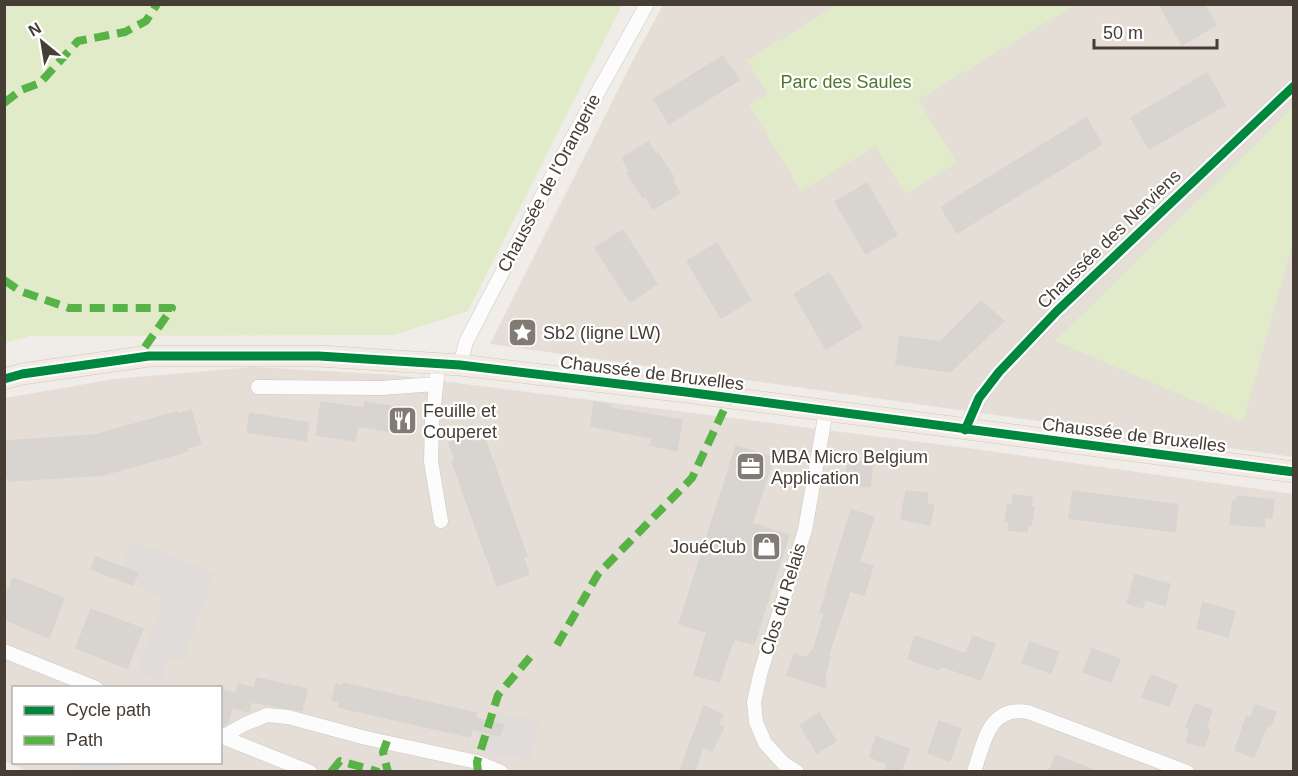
<svg xmlns="http://www.w3.org/2000/svg" width="1298" height="776" font-family="Arial,sans-serif">
<style>
.residential{fill:#e4ded6;fill-rule:evenodd}
.green{fill:#e1eac9}
.parking{fill:#dfdcd9}
.building{fill:#d8d4d0;stroke:#d8d4cf;stroke-width:1.5}
.lines{fill:none;stroke-linecap:round;stroke-linejoin:round}
.minor-casing{stroke:#ccc9c5;stroke-width:15}
.primary-casing{stroke:#d2c6b6;stroke-width:22}
.minor{stroke:#fdfcfc;stroke-width:14}
.primary{stroke:#f1ebe4;stroke-width:21}
.quiet{stroke:#57b346;stroke-width:8;stroke-dasharray:15 8;stroke-linecap:butt}
.cycleway-casing{stroke:#fff;stroke-width:13}
.cycleway{stroke:#00873e;stroke-width:9}
.labels{text-anchor:middle;stroke-width:4.5;stroke-linejoin:round;paint-order:stroke}
.park-label{font-size:18px;fill:#507729;stroke:#fff}
.street-label{font-size:18px;fill:#463d35;stroke:#fff}
.poi-label{font-size:18px;fill:#463d35;stroke:#fff;text-anchor:start}
</style>
<rect width="100%" height="100%" fill="#f0ede9"/>
<path class="residential" d="M 663,5 L 1293,5 L 1293,457 L 490,344 L 631,64 Z
M 252,367 L 395,375 L 975,449 L 1293,494 L 1293,771 L 29,772 L 5,761 L 5,398 L 114,379 ZM 14,688 L 220,688 L 220,762 L 14,762 Z"/>
<path class="green" d="M 5,4 L 622,4 L 622,5 L 468,311 L 394,335 L 30,336 L 5,343 Z
M 837,5 L 837,4 L 1075,5 L 918,100 L 957,163 L 905,194 L 876,146 L 801,191 L 749,105 L 768,94 L 747,60 Z
M 1293,107 L 1293,242 L 1243,422 L 1055,341 Z"/>
<path class="parking" d="M 132,540 L 215,573 L 182,663 L 170,658 L 161,681 L 137,671 L 164,598 L 133,585 L 138,574 L 122,567 Z
M 495,712 L 540,721 L 531,761 L 485,751 Z
M 80,763 L 80,762 L 125,763 L 122,771 L 76,771 Z"/>
<path class="building" d="M 1159,4 L 1204,4 L 1216,25 L 1182,45 Z
M 723,56 L 739,80 L 669,124 L 654,99 Z
M 1207,73 L 1225,105 L 1149,149 L 1131,118 Z
M 1086,118 L 1102,144 L 957,233 L 941,207 Z
M 648,142 L 656,154 L 658,153 L 674,178 L 672,180 L 680,193 L 653,209 L 645,196 L 643,198 L 627,173 L 630,171 L 622,158 Z
M 867,183 L 897,235 L 866,254 L 835,202 Z
M 623,230 L 657,284 L 630,302 L 595,248 Z
M 717,243 L 751,300 L 721,318 L 687,261 Z
M 829,273 L 862,327 L 826,349 L 794,294 Z
M 981,301 L 1004,321 L 950,372 L 896,364 L 900,336 L 940,342 Z
M 321,402 L 364,408 L 365,402 L 415,410 L 411,435 L 358,426 L 355,441 L 316,435 Z
M 594,402 L 611,405 L 611,408 L 682,420 L 677,451 L 650,445 L 652,438 L 591,426 Z
M 191,410 L 201,444 L 187,448 L 188,451 L 103,475 L 9,481 L 9,478 L 4,478 L 4,444 L 7,443 L 7,441 L 95,435 L 177,412 L 178,414 Z
M 250,413 L 309,423 L 306,441 L 247,432 Z
M 482,431 L 527,556 L 523,557 L 529,574 L 497,586 L 452,462 L 455,461 L 449,443 Z
M 736,446 L 774,458 L 752,523 L 789,535 L 754,644 L 734,639 L 719,682 L 694,675 L 707,632 L 679,624 Z
M 848,460 L 873,464 L 870,487 L 845,484 Z
M 906,491 L 928,493 L 927,504 L 934,505 L 930,525 L 901,519 Z
M 1073,491 L 1178,505 L 1175,532 L 1069,518 Z
M 1013,495 L 1032,497 L 1031,507 L 1034,507 L 1031,525 L 1028,525 L 1027,532 L 1008,530 L 1010,522 L 1005,522 L 1008,504 L 1012,505 Z
M 1237,496 L 1274,500 L 1272,518 L 1265,517 L 1264,527 L 1230,524 L 1233,500 L 1237,500 Z
M 851,510 L 874,517 L 859,562 L 873,566 L 864,595 L 850,591 L 828,656 L 830,656 L 825,676 L 826,688 L 787,675 L 794,654 L 808,658 L 811,651 L 813,651 L 824,614 L 820,612 Z
M 96,557 L 138,573 L 133,585 L 91,569 Z
M 1135,575 L 1170,584 L 1165,605 L 1145,600 L 1143,608 L 1127,603 Z
M 13,578 L 64,598 L 49,638 L 4,619 L 4,600 Z
M 1203,603 L 1235,611 L 1228,637 L 1197,628 Z
M 91,609 L 143,629 L 127,668 L 76,648 Z
M 915,636 L 966,654 L 973,636 L 995,644 L 981,680 L 941,666 L 939,670 L 908,659 Z
M 1030,642 L 1058,652 L 1051,673 L 1022,663 Z
M 1092,649 L 1120,659 L 1111,682 L 1083,672 Z
M 1151,675 L 1177,685 L 1169,706 L 1142,697 Z
M 257,678 L 307,689 L 302,711 L 251,702 L 249,712 L 232,708 L 228,723 L 220,727 L 220,690 L 236,693 L 238,684 L 254,688 Z
M 343,683 L 477,713 L 476,718 L 503,725 L 500,736 L 472,729 L 470,737 L 338,707 L 339,702 L 332,700 L 336,684 L 343,686 Z
M 1195,704 L 1212,710 L 1206,728 L 1210,730 L 1204,747 L 1186,742 L 1190,729 L 1186,727 Z
M 1255,705 L 1276,712 L 1270,727 L 1267,726 L 1254,757 L 1235,750 L 1246,717 L 1251,718 Z
M 704,706 L 723,715 L 718,725 L 724,727 L 712,751 L 703,747 L 695,771 L 680,771 Z
M 819,713 L 836,741 L 817,753 L 800,725 Z
M 939,721 L 961,729 L 950,761 L 928,753 Z
M 876,737 L 909,749 L 901,771 L 885,771 L 888,764 L 870,757 Z
M 1056,755 L 1096,771 L 1049,771 Z"/>
<g class="lines">
<defs>
<path id="minor" d="M 460,365 L 466,342 L 569,144 L 647,4
M 437,377 L 432,423 L 431,461 L 441,521
M 258,387 L 381,388 L 436,384
M 965,430 L 979,398 L 999,372 L 1057,311 L 1294,86
M 4,651 L 96,688
M 220,736 L 310,772
M 222,737 L 245,724 L 267,715 L 288,717 L 366,738 L 477,762 L 501,772
M 797,772 L 783,763 L 765,743 L 756,722 L 754,702 L 761,671 L 805,530 L 826,411
M 974,772 C 984,742 989,705 1028,712 L 1187,772"/>
<path id="primary" d="M 4,379 L 22,374 L 149,356 L 319,356 L 460,365 L 686,392 L 1294,472"/>
</defs>
<use href="#minor" class="minor-casing"/>
<use href="#primary" class="primary-casing"/>
<use href="#minor" class="minor"/>
<use href="#primary" class="primary"/>
<path class="quiet" d="M 4,103 L 21,90 L 40,83 L 78,41 L 125,32 L 146,21 L 157,4
M 4,280 L 20,291 L 69,308 L 172,308 L 138,357
M 557,645 L 598,574 L 692,478 L 729,399
M 387,741 L 383,752 L 388,772
M 331,772 L 340,761 L 379,772
M 478,772 L 477,762 L 498,695 L 531,656"/>
<defs>
<path id="cycleway" d="M 4,379 L 22,374 L 149,356 L 319,356 L 460,365 L 686,392 L 1294,472
M 965,430 L 979,398 L 999,372 L 1057,311 L 1294,86"/>
</defs>
<use href="#cycleway" class="cycleway-casing"/>
<use href="#cycleway" class="cycleway"/>
</g>
<defs>
<symbol id="sight-square" viewBox="-11 -11 22 22"><rect x="-9" y="-9" width="18" height="18" rx="4" fill="#827b74" stroke="#fff"/><path d="M0-6L1.8-2.2L6-1.7L2.9 1.2L3.7 5.4L0 3.3L-3.7 5.4L-2.9 1.2L-6-1.7L-1.8-2.2Z" fill="#fff"/></symbol>
<symbol id="restaurant-square" viewBox="-11 -11 22 22"><rect x="-9" y="-9" width="18" height="18" rx="4" fill="#827b74" stroke="#fff"/><path d="M-5-6h1v4h1v-4h1v4h1v-4h1v5L-1.5 .5V6h-2V.5L-5-1ZM5-6V6H3V1.5H1.5Q1.5-4 5-6Z" fill="#fff"/></symbol>
<symbol id="office-square" viewBox="-11 -11 22 22"><rect x="-9" y="-9" width="18" height="18" rx="4" fill="#827b74" stroke="#fff"/><path d="M-6-3h4V-5.5h4V-3h4V5H-6ZM-1-4.5V-3h2v-1.5ZM-6 0V1H6V0Z" fill="#fff"/></symbol>
<symbol id="shop-square" viewBox="-11 -11 22 22"><rect x="-9" y="-9" width="18" height="18" rx="4" fill="#827b74" stroke="#fff"/><path d="M-5-2.5h2.3a2.7 3.5 0 0 1 5.4 0H5L5.5 6h-11ZM-1.5-2.5h3a1.5 2.3 0 0 0-3 0Z" fill="#fff"/></symbol>
</defs>
<g fill-rule="evenodd">
<use href="#sight-square" x="506" y="316" width="33" height="33"/>
<use href="#restaurant-square" x="386" y="404" width="33" height="33"/>
<use href="#office-square" x="734" y="450" width="33" height="33"/>
<use href="#shop-square" x="750" y="530" width="33" height="33"/>
</g>
<g class="labels">
<g class="park-label">
<text x="846" y="88">Parc des Saules</text>
</g>
<g class="street-label">
<text transform="translate(549 183) rotate(-62)" y="6">Chaussée de l'Orangerie</text>
<text transform="translate(1109 239) rotate(-44)" y="6">Chaussée des Nerviens</text>
<text transform="translate(652 373) rotate(7)" y="6">Chaussée de Bruxelles</text>
<text transform="translate(1134 435) rotate(7)" y="6">Chaussée de Bruxelles</text>
<text transform="translate(783 599) rotate(-73)" y="6">Clos du Relais</text>
</g>
<g class="poi-label">
<text x="543" y="339">Sb2 (ligne LW)</text>
<text x="423" y="417">Feuille et<tspan x="423" dy="21">Couperet</tspan></text>
<text x="771" y="463">MBA Micro Belgium<tspan x="771" dy="21">Application</tspan></text>
<text x="746" y="553" text-anchor="end">JouéClub</text>
</g>
</g>
<rect width="1298" height="776" fill="none" stroke="#463d35" stroke-width="12"/>
<rect x="12" y="686" width="210" height="78" fill="#ffffff" stroke="#b5b1ae" stroke-width="1.5"/>
<rect x="24" y="706" width="30" height="9" fill="#00873e" stroke="#b5b1ae" stroke-width="1.5"/>
<text x="66" y="716" font-size="18" fill="#463d35">Cycle path</text>
<rect x="24" y="736" width="30" height="9" fill="#57b346" stroke="#b5b1ae" stroke-width="1.5"/>
<text x="66" y="746" font-size="18" fill="#463d35">Path</text>
<g transform="translate(42 42) rotate(330)" stroke="#ffffff" stroke-width="4.5" paint-order="stroke">
<path d="M0-4.5L10 22L0 15L-10 22Z" fill="#463d35"/>
<text y="-9" font-size="16" font-weight="bold" text-anchor="middle" fill="#463d35">N</text>
</g>
<path d="M1094 39v9h123v-9" fill="none" stroke="#463d35" stroke-width="3"/>
<text x="1103" y="39" font-size="18" fill="#463d35" stroke="#ffffff" stroke-width="4.5" paint-order="stroke">50 m</text>
</svg>
